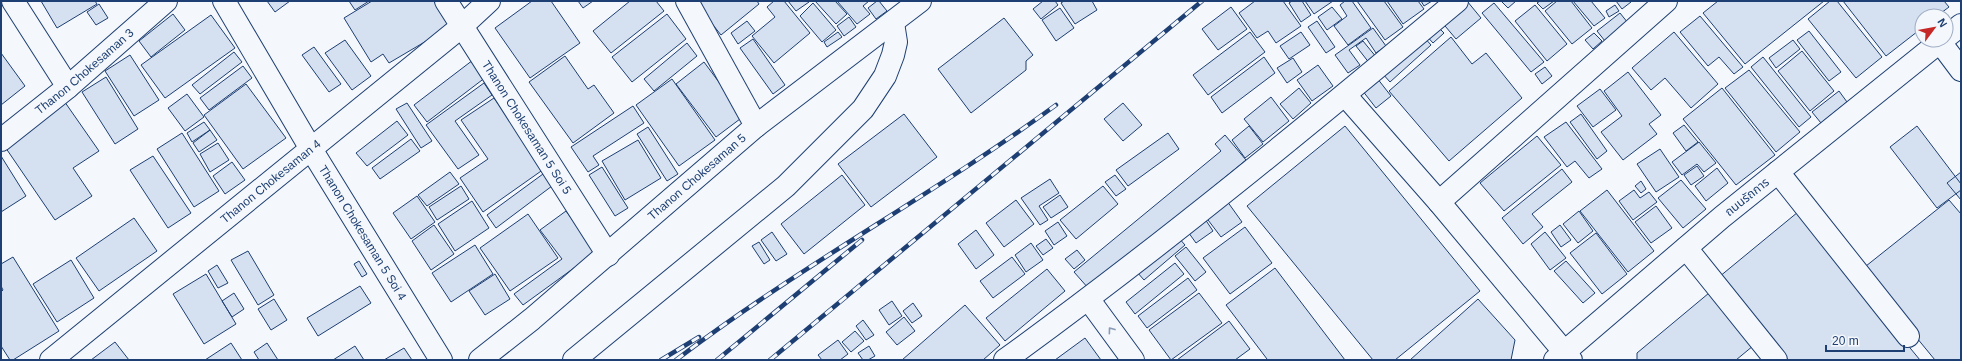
<svg xmlns="http://www.w3.org/2000/svg" width="1962" height="361" font-family="Arial,'Noto Sans Thai',sans-serif">
<style>
.building{fill:#d5e0f0;stroke:#1d3f73}
.lines{fill:none;stroke-linecap:round;stroke-linejoin:round}
.minor-casing{stroke:#1d3f73;stroke-width:24}
.minor{stroke:#f4f7fb;stroke-width:22}
.rail-casing{stroke:#1d3f73;stroke-width:4.5}
.rail{stroke:#f4f7fb;stroke-width:3;stroke-dasharray:9;stroke-linecap:butt}
.oneway{stroke:#889bb7}
.labels{text-anchor:middle;stroke-width:3;stroke-linejoin:round;paint-order:stroke}
.street-label{font-size:12px;fill:#1d3f73;stroke:#f4f7fb}
</style>
<rect width="100%" height="100%" fill="#f4f7fb"/>
<path class="building" d="M 41,1 L 95,1 L 97,4 L 57,28 Z
M 267,1 L 290,1 L 275,12 Z
M 349,1 L 369,1 L 355,10 Z
M 372,1 L 434,1 L 450,27 L 389,63 L 383,54 L 371,62 L 344,18 Z
M 532,1 L 551,1 L 580,43 L 530,78 L 495,28 Z
M 578,1 L 593,1 L 583,8 Z
M 630,1 L 656,1 L 664,11 L 611,53 L 593,31 Z
M 694,1 L 757,1 L 759,4 L 721,35 Z
M 774,1 L 784,1 L 810,33 L 774,63 L 752,36 L 775,17 L 767,7 Z
M 788,1 L 808,1 L 809,2 L 796,11 Z
M 815,1 L 835,1 L 847,14 L 836,24 Z
M 837,1 L 869,1 L 863,6 L 870,14 L 857,24 Z
M 877,1 L 879,1 L 887,11 L 876,19 L 868,8 Z
M 1043,1 L 1055,1 L 1058,5 L 1041,19 L 1033,9 Z
M 1064,1 L 1092,1 L 1097,10 L 1075,24 L 1061,3 Z
M 1255,1 L 1283,1 L 1301,26 L 1276,43 L 1268,31 L 1257,38 L 1239,13 Z
M 1292,1 L 1302,1 L 1311,15 L 1301,22 L 1289,3 Z
M 1305,1 L 1333,1 L 1314,14 Z
M 1345,1 L 1352,1 L 1371,28 L 1348,45 L 1334,26 L 1347,16 L 1340,5 Z
M 1357,1 L 1384,1 L 1403,27 L 1385,40 Z
M 1387,1 L 1418,1 L 1424,9 L 1403,24 Z
M 1421,1 L 1432,1 L 1424,6 Z
M 1467,1 L 1481,18 L 1456,39 L 1440,20 Z
M 1501,1 L 1516,1 L 1508,8 Z
M 1540,1 L 1554,1 L 1543,9 L 1537,3 Z
M 1557,1 L 1571,1 L 1592,28 L 1572,44 L 1545,11 Z
M 1573,1 L 1591,1 L 1605,18 L 1594,26 Z
M 1616,1 L 1631,1 L 1631,2 L 1622,9 Z
M 1718,1 L 1824,1 L 1745,64 L 1703,13 Z
M 1830,1 L 1837,1 L 1882,57 L 1856,78 L 1808,19 Z
M 1843,1 L 1944,1 L 1949,7 L 1937,16 L 1922,16 L 1922,28 L 1886,56 Z
M 813,3 L 836,30 L 822,42 L 800,16 Z
M 1494,3 L 1544,62 L 1531,72 L 1482,13 Z
M 99,4 L 108,18 L 96,25 L 87,12 Z
M 1535,5 L 1567,44 L 1547,61 L 1515,21 Z
M 1615,5 L 1619,11 L 1609,17 L 1606,11 Z
M 1231,7 L 1247,29 L 1218,50 L 1202,29 Z
M 1332,7 L 1342,19 L 1327,30 L 1318,17 Z
M 1060,8 L 1074,28 L 1056,41 L 1042,20 Z
M 1620,13 L 1628,23 L 1605,41 L 1597,31 Z
M 173,14 L 185,30 L 151,57 L 139,41 Z
M 667,14 L 686,39 L 632,82 L 612,57 Z
M 211,15 L 235,48 L 165,98 L 141,65 Z
M 1700,16 L 1743,67 L 1734,74 L 1719,57 L 1708,66 L 1680,32 Z
M 849,17 L 856,27 L 844,36 L 837,26 Z
M 1004,18 L 1033,55 L 1026,61 L 1026,70 L 971,113 L 938,69 Z
M 747,21 L 755,31 L 738,44 L 731,33 Z
M 1317,21 L 1335,47 L 1326,53 L 1308,27 Z
M 1435,24 L 1444,33 L 1433,43 L 1424,33 Z
M 1373,28 L 1386,46 L 1376,53 L 1366,38 L 1349,50 L 1360,65 L 1348,73 L 1335,55 Z
M 1809,31 L 1841,72 L 1829,81 L 1797,40 Z
M 838,32 L 842,37 L 827,47 L 824,42 Z
M 1250,32 L 1265,52 L 1208,95 L 1193,75 Z
M 1301,32 L 1310,45 L 1289,59 L 1280,46 Z
M 1674,32 L 1718,84 L 1691,108 L 1665,78 L 1651,90 L 1632,68 Z
M 1594,33 L 1602,41 L 1593,49 L 1585,40 Z
M 1423,36 L 1431,45 L 1390,82 L 1382,73 Z
M 1451,37 L 1472,64 L 1486,53 L 1522,98 L 1449,161 L 1389,91 Z
M 753,39 L 785,85 L 773,94 L 740,48 Z
M 345,40 L 371,76 L 352,90 L 325,53 Z
M 1793,40 L 1800,49 L 1776,68 L 1769,58 Z
M 1363,41 L 1377,58 L 1370,64 L 1356,46 Z
M 687,43 L 697,56 L 654,91 L 644,79 Z
M 314,47 L 341,84 L 329,92 L 302,55 Z
M 1802,51 L 1834,91 L 1810,111 L 1778,71 Z
M 234,52 L 242,62 L 200,94 L 192,85 Z
M 1,53 L 25,86 L 1,105 Z
M 130,55 L 159,100 L 134,116 L 105,71 Z
M 565,56 L 588,89 L 594,85 L 614,113 L 573,143 L 529,82 Z
M 1264,57 L 1275,73 L 1222,113 L 1211,97 Z
M 1763,57 L 1811,117 L 1799,127 L 1751,67 Z
M 1293,58 L 1302,72 L 1287,83 L 1277,68 Z
M 473,60 L 486,77 L 427,122 L 414,105 Z
M 704,62 L 744,116 L 716,137 L 676,84 Z
M 1318,65 L 1333,86 L 1312,101 L 1297,80 Z
M 243,66 L 252,78 L 209,110 L 200,98 Z
M 1545,67 L 1552,76 L 1542,84 L 1535,74 Z
M 1749,70 L 1800,132 L 1776,152 L 1725,88 Z
M 1628,72 L 1661,115 L 1649,124 L 1657,134 L 1623,160 L 1601,132 L 1622,116 L 1604,91 Z
M 106,77 L 138,129 L 115,144 L 82,92 Z
M 1377,78 L 1391,96 L 1376,108 L 1362,90 Z
M 672,79 L 715,140 L 679,166 L 636,105 Z
M 484,83 L 492,95 L 455,121 L 479,155 L 458,169 L 426,125 Z
M 246,84 L 286,138 L 243,169 L 204,115 Z
M 1299,88 L 1311,103 L 1293,119 L 1280,104 Z
M 1722,88 L 1775,155 L 1736,185 L 1683,119 Z
M 1600,89 L 1616,110 L 1593,127 L 1577,106 Z
M 1839,91 L 1847,102 L 1821,123 L 1812,112 Z
M 187,94 L 204,117 L 185,131 L 168,108 Z
M 1271,97 L 1289,121 L 1263,142 L 1244,119 Z
M 62,98 L 99,151 L 73,168 L 92,196 L 55,220 L 1,141 Z
M 494,98 L 544,169 L 483,212 L 460,178 L 488,159 L 461,120 Z
M 407,103 L 432,141 L 421,148 L 396,109 Z
M 1123,103 L 1142,125 L 1123,141 L 1104,119 Z
M 633,106 L 644,123 L 593,156 L 599,165 L 588,172 L 571,147 Z
M 904,114 L 937,157 L 871,207 L 838,164 Z
M 1581,114 L 1607,151 L 1597,159 L 1570,122 Z
M 397,121 L 408,135 L 367,166 L 356,153 Z
M 204,122 L 210,130 L 192,142 L 187,133 Z
M 1566,122 L 1602,169 L 1589,178 L 1575,161 L 1567,167 L 1544,137 Z
M 1684,125 L 1698,142 L 1686,151 L 1673,133 Z
M 1249,126 L 1263,144 L 1245,158 L 1232,140 Z
M 1345,126 L 1480,291 L 1395,360 L 1373,360 L 1247,206 Z
M 1917,126 L 1961,184 L 1961,190 L 1937,208 L 1890,147 Z
M 648,127 L 678,174 L 667,181 L 637,134 Z
M 210,130 L 217,140 L 199,152 L 193,143 Z
M 182,133 L 219,191 L 194,207 L 157,149 Z
M 1168,133 L 1179,149 L 1128,186 L 1116,170 Z
M 1225,135 L 1246,160 L 1089,289 L 1074,272 L 1221,151 L 1215,144 Z
M 1537,136 L 1561,165 L 1504,211 L 1480,183 Z
M 411,139 L 420,151 L 380,179 L 372,168 Z
M 638,140 L 661,178 L 625,200 L 602,161 Z
M 1699,142 L 1716,163 L 1704,172 L 1697,164 L 1682,175 L 1672,162 Z
M 218,143 L 229,160 L 210,172 L 200,154 Z
M 1660,149 L 1679,177 L 1656,192 L 1637,164 Z
M 1,156 L 26,196 L 1,212 Z
M 153,156 L 191,213 L 168,228 L 130,170 Z
M 232,162 L 245,180 L 225,194 L 213,176 Z
M 1697,166 L 1704,176 L 1691,185 L 1684,175 Z
M 602,167 L 628,208 L 615,216 L 589,175 Z
M 1717,168 L 1728,183 L 1706,201 L 1695,186 Z
M 1562,169 L 1572,182 L 1532,214 L 1543,227 L 1523,244 L 1502,218 Z
M 450,172 L 459,184 L 427,206 L 418,195 Z
M 1961,172 L 1961,200 L 1947,183 Z
M 543,174 L 552,186 L 496,228 L 487,215 Z
M 842,175 L 865,205 L 804,254 L 781,224 Z
M 1115,175 L 1126,189 L 1116,196 L 1105,182 Z
M 1050,179 L 1059,193 L 1039,206 L 1048,220 L 1040,225 L 1021,198 Z
M 1681,180 L 1706,209 L 1683,228 L 1658,198 Z
M 1641,181 L 1646,189 L 1641,193 L 1635,186 Z
M 461,186 L 469,199 L 437,220 L 429,207 Z
M 1103,186 L 1118,204 L 1076,239 L 1060,220 Z
M 1607,190 L 1654,251 L 1628,272 L 1580,211 Z
M 1634,190 L 1640,198 L 1649,192 L 1657,202 L 1633,220 L 1619,201 Z
M 1060,195 L 1068,207 L 1051,218 L 1043,207 Z
M 417,196 L 435,222 L 411,239 L 393,213 Z
M 1016,200 L 1034,224 L 1004,247 L 986,223 Z
M 1949,200 L 1961,214 L 1961,360 L 1935,360 L 1861,270 Z
M 472,201 L 489,228 L 455,251 L 438,224 Z
M 1227,201 L 1242,222 L 1221,237 L 1205,216 Z
M 1656,206 L 1672,228 L 1651,243 L 1635,222 Z
M 566,211 L 596,252 L 523,305 L 514,294 L 562,259 L 540,230 Z
M 1579,211 L 1593,231 L 1578,243 L 1563,224 Z
M 1798,212 L 1920,360 L 1788,360 L 1719,277 Z
M 528,214 L 558,258 L 510,291 L 480,248 Z
M 1203,216 L 1213,231 L 1196,243 L 1186,229 Z
M 134,218 L 157,251 L 99,291 L 76,258 Z
M 1058,222 L 1067,236 L 1054,245 L 1045,231 Z
M 434,225 L 454,254 L 431,270 L 412,241 Z
M 1560,225 L 1571,240 L 1561,247 L 1551,232 Z
M 1245,227 L 1272,263 L 1230,294 L 1203,258 Z
M 976,230 L 994,255 L 976,269 L 958,244 Z
M 772,232 L 787,254 L 776,261 L 761,240 Z
M 1545,232 L 1566,258 L 1550,270 L 1531,244 Z
M 1596,233 L 1627,274 L 1602,294 L 1570,253 Z
M 1178,237 L 1185,245 L 1144,280 L 1137,272 Z
M 1046,239 L 1053,248 L 1043,255 L 1036,246 Z
M 759,242 L 770,260 L 764,264 L 752,246 Z
M 1031,243 L 1043,260 L 1026,272 L 1015,255 Z
M 475,245 L 493,274 L 451,302 L 432,273 Z
M 1186,247 L 1206,272 L 1195,281 L 1175,256 Z
M 1077,250 L 1085,260 L 1074,269 L 1065,259 Z
M 248,251 L 274,295 L 258,305 L 231,260 Z
M 13,257 L 59,331 L 13,360 L 10,360 L 1,346 L 1,292 L 3,290 L 1,286 L 1,264 Z
M 1012,257 L 1025,274 L 993,298 L 980,281 Z
M 71,260 L 94,298 L 57,322 L 33,284 Z
M 359,261 L 367,274 L 362,277 L 354,264 Z
M 1566,261 L 1595,293 L 1583,303 L 1554,271 Z
M 1175,263 L 1184,274 L 1135,314 L 1126,302 Z
M 217,265 L 228,283 L 218,288 L 208,271 Z
M 1275,268 L 1345,360 L 1266,360 L 1267,359 L 1226,305 Z
M 1047,269 L 1065,291 L 1005,341 L 986,318 Z
M 206,274 L 236,324 L 204,344 L 173,294 Z
M 495,274 L 510,299 L 485,315 L 469,291 Z
M 1188,278 L 1197,290 L 1147,328 L 1138,316 Z
M 1721,283 L 1765,336 L 1736,360 L 1637,360 L 1637,353 Z
M 360,286 L 371,303 L 318,336 L 307,318 Z
M 234,293 L 244,309 L 232,317 L 222,301 Z
M 1199,293 L 1222,323 L 1171,360 L 1149,330 Z
M 274,299 L 287,320 L 271,330 L 258,309 Z
M 1478,299 L 1515,340 L 1511,360 L 1410,360 Z
M 892,301 L 902,316 L 889,325 L 879,310 Z
M 913,303 L 922,316 L 912,323 L 903,311 Z
M 965,305 L 1000,345 L 983,360 L 902,360 Z
M 904,317 L 915,331 L 897,345 L 886,332 Z
M 863,320 L 874,335 L 866,340 L 856,326 Z
M 1229,321 L 1250,349 L 1235,360 L 1177,360 Z
M 855,331 L 864,341 L 851,352 L 842,342 Z
M 1085,338 L 1101,360 L 1055,360 Z
M 838,340 L 848,354 L 840,360 L 822,360 L 818,355 Z
M 115,342 L 129,360 L 91,360 Z
M 231,343 L 242,360 L 205,360 Z
M 267,343 L 278,360 L 259,360 L 254,352 Z
M 355,346 L 364,360 L 333,360 Z
M 869,346 L 875,356 L 868,360 L 863,360 L 858,353 Z
M 404,348 L 412,360 L 384,360 Z"/>
<g class="lines">
<defs>
<g id="minor">
<path d="M 13,1 L 68,87"/>
<path id="s1" d="M 224,1 L 311,149 L 441,360"/>
<path id="s2" d="M 446,1 L 608,255"/>
<path d="M 687,1 L 756,126"/>
<path d="M 1946,37 L 1961,25"/>
<path d="M 1940,42 L 1961,70"/>
<path d="M 1345,95 L 1439,202 L 1571,360"/>
<path id="s3" d="M 1,140 L 68,87 L 166,1"/>
<path d="M 1778,172 L 1908,336"/>
<path d="M 1439,202 L 1666,1"/>
<path d="M 1686,248 L 1776,360"/>
<path d="M 1089,300 L 1133,360"/>
<path id="s4" d="M 51,360 L 461,27 L 489,1"/>
<path id="s5" d="M 480,360 L 532,319 L 756,126 L 920,1"/>
<path d="M 574,360 L 786,186 L 863,109 L 885,76 L 893,55 L 896,42 L 893,23"/>
<path d="M 1005,360 C 1161,247 1310,124 1457,1"/>
<path d="M 1555,360 L 1722,217 L 1942,40"/>
</g>
</defs>
<use href="#minor" class="minor-casing"/>
<use href="#minor" class="minor"/>
<defs>
<path id="rail" d="M 661,360 L 699,337
M 676,360 C 798,267 933,195 1056,105
M 717,360 L 862,240
M 770,360 L 1202,1"/>
</defs>
<use href="#rail" class="rail-casing"/>
<use href="#rail" class="rail"/>
</g>
<defs><path id="oneway-chevron" d="M-2-3.5L2.5 0L-2 3.5" fill="none" stroke-width="1.6" stroke-linecap="round" stroke-linejoin="round"/></defs>
<use class="oneway" href="#oneway-chevron" transform="translate(1111 330) rotate(-126)"/>
<g class="labels">
<g class="street-label">
<text dy="4" stroke="none"><textPath href="#s3" startOffset="108">Thanon Chokesaman 3</textPath></text>
<text dy="4" stroke="none"><textPath href="#s2" startOffset="150">Thanon Chokesaman 5 Soi 5</textPath></text>
<text dy="4" stroke="none"><textPath href="#s5" startOffset="284">Thanon Chokesaman 5</textPath></text>
<text dy="4" stroke="none"><textPath href="#s4" startOffset="283">Thanon Chokesaman 4</textPath></text>
<text transform="translate(1747 197) rotate(-39)" y="4">ถนนรัถการ</text>
<text dy="4" stroke="none"><textPath href="#s1" startOffset="270">Thanon Chokesaman 5 Soi 4</textPath></text>
</g>
</g>
<rect width="1962" height="361" fill="none" stroke="#1d3f73" stroke-width="4"/>
<g transform="translate(1934 28) rotate(58)"><circle r="19" fill="#f4f7fb" stroke="#9eadc5"/>
<path d="M0-3L7 15L0 10L-7 15Z" fill="#c62828"/>
<text y="-6" font-size="11" font-weight="bold" text-anchor="middle" fill="#1d3f73">N</text>
</g>
<path d="M1826 345v6h78v-6" fill="none" stroke="#1d3f73" stroke-width="2"/>
<text x="1832" y="345" font-size="12" fill="#1d3f73" stroke="#f4f7fb" stroke-width="3" paint-order="stroke">20 m</text>
</svg>
